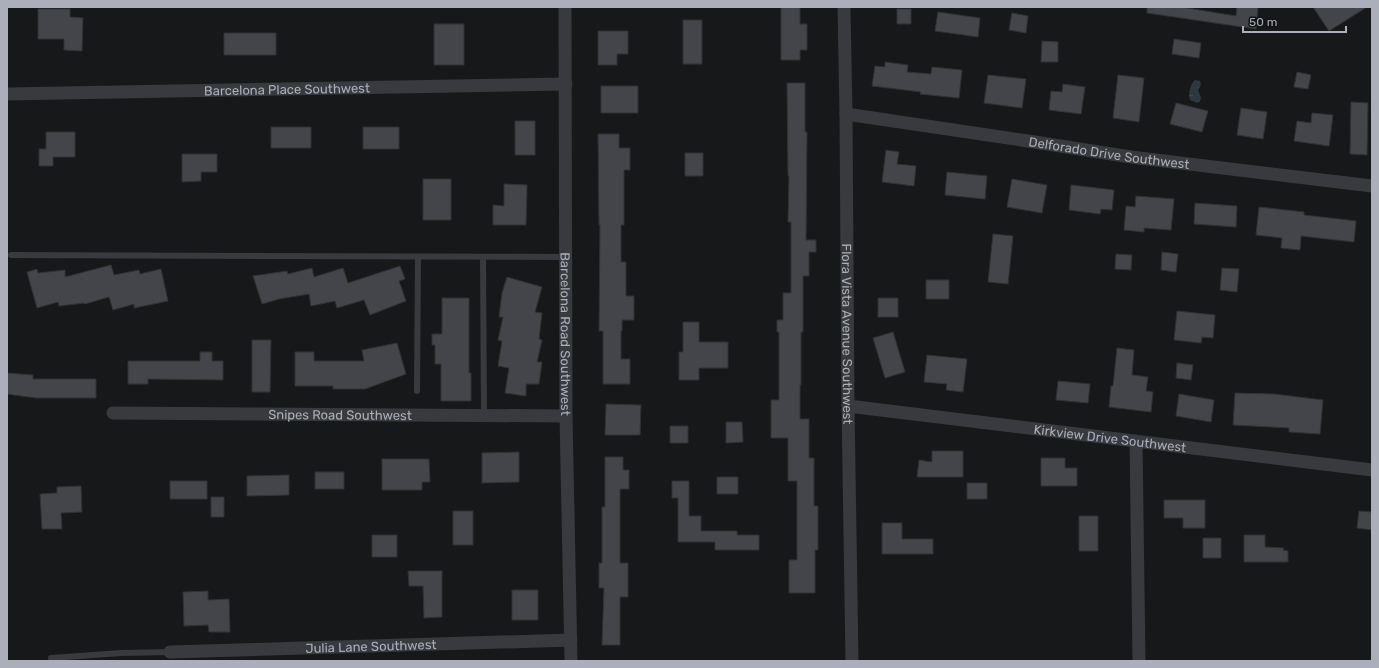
<svg xmlns="http://www.w3.org/2000/svg" width="1379" height="668" font-family="Rubik,sans-serif">
<style>
.water{fill:url(#water-ripples)}
.building{fill:#44454a;stroke:#313236}
.lines{fill:none;stroke-linecap:round;stroke-linejoin:round}
.service{stroke:#383a3f;stroke-width:6}
.minor{stroke:#383a3f;stroke-width:13}
.labels{text-anchor:middle;stroke-width:3;stroke-linejoin:round;paint-order:stroke}
.street-label{font-size:13px;fill:#aaafb9;stroke:#121315}
</style>
<defs>
<pattern id="water-ripples" width="26" height="14" patternUnits="userSpaceOnUse"><rect width="26" height="14" fill="#2d383e"/><path d="M2 4q2-2 4 0t4 0M15 11q2-2 4 0t4 0" fill="none" stroke="#495258"/></pattern>
</defs>
<rect width="100%" height="100%" fill="#17181a"/>
<path class="water" d="M 1195,80 L 1200,81 L 1201,84 L 1198,90 L 1201,98 L 1200,101 L 1197,103 L 1190,100 C 1188,94 1190,84 1195,80 Z"/>
<path class="building" d="M 781,7 L 800,7 L 800,24 L 807,24 L 807,50 L 800,50 L 800,60 L 781,60 Z
M 1147,7 L 1181,7 L 1236,16 L 1237,7 L 1258,7 L 1256,29 L 1147,13 Z
M 1313,7 L 1367,7 L 1329,31 Z
M 38,9 L 70,9 L 70,17 L 83,18 L 82,51 L 64,50 L 64,39 L 38,39 Z
M 897,9 L 911,9 L 911,24 L 897,24 Z
M 938,12 L 980,18 L 978,37 L 935,31 Z
M 1012,13 L 1028,16 L 1026,33 L 1009,30 Z
M 683,20 L 702,20 L 702,64 L 683,64 Z
M 434,24 L 464,24 L 464,65 L 434,65 Z
M 598,31 L 628,31 L 628,54 L 617,54 L 617,65 L 598,65 Z
M 224,33 L 276,33 L 276,55 L 224,55 Z
M 1174,39 L 1201,43 L 1199,58 L 1172,54 Z
M 1042,41 L 1058,42 L 1058,62 L 1041,62 Z
M 885,62 L 908,65 L 907,72 L 931,74 L 932,67 L 962,70 L 959,98 L 920,94 L 921,92 L 872,86 L 875,66 L 885,67 Z
M 1297,72 L 1311,75 L 1308,89 L 1294,87 Z
M 988,75 L 1026,79 L 1022,108 L 984,103 Z
M 1118,75 L 1144,78 L 1139,122 L 1113,118 Z
M 787,83 L 805,83 L 805,132 L 807,132 L 806,240 L 816,240 L 816,252 L 809,252 L 809,276 L 803,276 L 803,332 L 801,332 L 801,385 L 800,385 L 800,419 L 809,419 L 809,458 L 814,458 L 814,506 L 818,506 L 818,550 L 815,550 L 815,593 L 789,593 L 789,560 L 797,560 L 797,481 L 788,481 L 788,438 L 771,438 L 771,400 L 779,400 L 779,332 L 777,332 L 777,320 L 783,320 L 783,293 L 791,293 L 791,222 L 788,222 L 789,176 L 788,176 Z
M 1063,84 L 1085,87 L 1081,114 L 1049,110 L 1051,91 L 1062,92 Z
M 601,86 L 638,86 L 638,113 L 601,113 Z
M 1351,102 L 1368,103 L 1367,155 L 1350,154 Z
M 1176,103 L 1208,111 L 1202,132 L 1170,124 Z
M 1241,108 L 1267,112 L 1263,139 L 1237,135 Z
M 1312,113 L 1333,115 L 1329,146 L 1294,141 L 1297,121 L 1311,123 Z
M 515,121 L 535,121 L 535,155 L 515,155 Z
M 271,127 L 311,127 L 311,148 L 271,148 Z
M 363,127 L 399,127 L 399,149 L 363,149 Z
M 46,132 L 75,132 L 75,157 L 53,157 L 53,166 L 39,166 L 39,149 L 46,149 Z
M 598,134 L 619,134 L 619,148 L 630,148 L 630,170 L 624,170 L 624,225 L 621,225 L 621,262 L 626,262 L 626,296 L 634,296 L 634,320 L 622,320 L 622,331 L 621,331 L 621,359 L 630,359 L 630,384 L 603,384 L 603,331 L 599,331 L 600,225 L 599,225 Z
M 886,150 L 899,152 L 897,164 L 916,166 L 914,186 L 882,182 Z
M 685,153 L 703,153 L 703,176 L 685,176 Z
M 182,154 L 217,154 L 217,172 L 201,172 L 201,181 L 182,182 Z
M 947,172 L 987,176 L 985,199 L 945,195 Z
M 423,179 L 451,179 L 451,220 L 423,220 Z
M 1012,179 L 1047,185 L 1042,213 L 1007,207 Z
M 504,184 L 527,185 L 526,225 L 493,225 L 493,205 L 504,206 Z
M 1071,185 L 1114,190 L 1112,210 L 1101,209 L 1100,214 L 1069,210 Z
M 1136,196 L 1174,199 L 1171,230 L 1144,228 L 1144,232 L 1124,230 L 1126,206 L 1135,207 Z
M 1195,203 L 1237,206 L 1236,227 L 1194,224 Z
M 1259,207 L 1304,212 L 1304,215 L 1356,221 L 1354,242 L 1301,236 L 1300,250 L 1281,248 L 1282,238 L 1256,235 Z
M 993,234 L 1013,236 L 1008,284 L 988,282 Z
M 1162,252 L 1178,254 L 1176,272 L 1161,270 Z
M 1116,254 L 1132,255 L 1131,270 L 1115,269 Z
M 111,265 L 114,275 L 139,270 L 140,274 L 161,269 L 168,301 L 134,308 L 134,304 L 113,310 L 109,297 L 85,304 L 84,303 L 59,306 L 58,302 L 37,308 L 27,272 L 37,269 L 38,273 L 65,270 L 65,277 Z
M 400,266 L 405,279 L 399,281 L 406,301 L 370,315 L 364,300 L 337,308 L 335,301 L 311,306 L 309,294 L 279,299 L 262,304 L 253,276 L 287,271 L 288,274 L 312,268 L 314,277 L 343,268 L 348,283 Z
M 1222,268 L 1239,269 L 1237,292 L 1220,290 Z
M 507,277 L 542,287 L 535,312 L 542,313 L 539,339 L 542,340 L 537,362 L 542,362 L 539,384 L 526,384 L 526,396 L 505,393 L 509,368 L 498,366 L 502,341 L 498,340 L 503,317 L 499,317 L 502,293 Z
M 926,280 L 949,280 L 949,299 L 926,299 Z
M 442,298 L 469,298 L 469,373 L 471,373 L 471,401 L 441,401 L 441,364 L 435,364 L 435,345 L 432,345 L 432,334 L 442,334 Z
M 878,298 L 898,298 L 898,317 L 878,317 Z
M 1177,311 L 1215,315 L 1213,338 L 1202,337 L 1201,343 L 1174,340 Z
M 683,322 L 699,322 L 699,342 L 728,342 L 728,368 L 699,368 L 699,380 L 679,380 L 679,352 L 683,352 Z
M 893,332 L 905,372 L 885,378 L 873,338 Z
M 252,340 L 271,340 L 270,392 L 252,392 Z
M 397,343 L 406,374 L 365,389 L 333,389 L 333,386 L 295,386 L 295,352 L 314,352 L 314,361 L 364,361 L 362,350 Z
M 1117,348 L 1134,350 L 1132,375 L 1148,377 L 1146,391 L 1153,392 L 1151,412 L 1109,407 L 1111,386 L 1113,386 Z
M 200,352 L 212,352 L 212,361 L 223,361 L 223,380 L 148,379 L 148,384 L 128,384 L 128,361 L 200,361 Z
M 927,355 L 967,359 L 963,392 L 946,390 L 947,384 L 924,382 Z
M 1177,363 L 1193,365 L 1191,380 L 1176,378 Z
M 7,373 L 33,375 L 33,379 L 96,379 L 96,398 L 36,398 L 7,394 Z
M 1058,381 L 1090,384 L 1088,403 L 1056,400 Z
M 1235,393 L 1274,394 L 1323,400 L 1320,434 L 1289,432 L 1289,428 L 1233,425 Z
M 1179,394 L 1214,400 L 1211,422 L 1176,416 Z
M 606,404 L 641,405 L 640,435 L 605,435 Z
M 726,422 L 742,422 L 743,442 L 726,443 Z
M 670,426 L 688,426 L 688,443 L 670,443 Z
M 932,451 L 963,451 L 963,477 L 917,477 L 919,460 L 932,462 Z
M 519,452 L 519,482 L 482,483 L 482,453 Z
M 605,457 L 623,457 L 623,470 L 629,470 L 629,489 L 620,489 L 620,563 L 628,563 L 628,597 L 620,597 L 620,645 L 602,645 L 604,588 L 599,588 L 599,563 L 602,563 L 602,507 L 605,507 Z
M 1041,458 L 1065,458 L 1065,468 L 1077,468 L 1077,486 L 1041,486 Z
M 382,459 L 429,459 L 430,482 L 422,482 L 422,490 L 382,490 Z
M 315,472 L 344,472 L 344,489 L 315,489 Z
M 289,475 L 289,495 L 247,496 L 247,476 Z
M 717,477 L 738,477 L 738,494 L 717,494 Z
M 170,481 L 207,481 L 207,499 L 170,499 Z
M 672,481 L 689,481 L 689,516 L 701,516 L 701,531 L 737,531 L 737,535 L 759,535 L 759,550 L 715,550 L 715,542 L 678,542 L 678,498 L 672,498 Z
M 967,483 L 987,483 L 987,499 L 967,499 Z
M 81,486 L 82,512 L 61,513 L 62,529 L 42,529 L 40,494 L 57,493 L 57,487 Z
M 211,497 L 224,497 L 224,517 L 211,517 Z
M 1164,500 L 1205,500 L 1205,528 L 1183,528 L 1183,518 L 1164,518 Z
M 453,511 L 473,511 L 473,545 L 453,545 Z
M 1359,511 L 1372,512 L 1372,530 L 1357,528 Z
M 1079,516 L 1098,516 L 1098,551 L 1079,551 Z
M 882,523 L 902,523 L 902,539 L 933,539 L 933,554 L 882,554 Z
M 372,535 L 397,535 L 397,557 L 372,557 Z
M 1244,535 L 1265,535 L 1265,547 L 1284,548 L 1283,550 L 1288,551 L 1288,562 L 1244,562 Z
M 1203,538 L 1221,538 L 1221,558 L 1203,558 Z
M 408,571 L 442,571 L 442,617 L 424,618 L 423,586 L 409,586 Z
M 512,590 L 538,590 L 538,620 L 512,620 Z
M 208,591 L 208,600 L 229,599 L 230,632 L 209,632 L 208,625 L 184,626 L 183,592 Z"/>
<g class="lines">
<path class="service" d="M 11,255 L 566,257
M 483,257 L 484,416
M 417,391 L 418,257
M 51,658 L 121,653 L 170,652"/>
<g class="minor">
<path id="s1" d="M 565,7 L 566,416 L 571,661"/>
<path id="s2" d="M 844,7 L 846,114 L 848,406 L 852,661"/>
<path id="s3" d="M 7,94 L 566,84"/>
<path id="s4" d="M 846,114 L 1028,141 L 1131,157 L 1372,186"/>
<path id="s5" d="M 848,406 L 1372,470"/>
<path id="s6" d="M 113,413 L 566,416"/>
<path d="M 1136,441 L 1139,661"/>
<path id="s7" d="M 170,652 L 571,640"/>
</g>
</g>
<g class="labels">
<g class="street-label">
<text dy="5" stroke="none"><textPath href="#s3" startOffset="280">Barcelona Place Southwest</textPath></text>
<text dy="5" stroke="none"><textPath href="#s4" startOffset="266">Delforado Drive Southwest</textPath></text>
<text dy="5" stroke="none"><textPath href="#s1" startOffset="327">Barcelona Road Southwest</textPath></text>
<text dy="5" stroke="none"><textPath href="#s2" startOffset="327">Flora Vista Avenue Southwest</textPath></text>
<text dy="5" stroke="none"><textPath href="#s6" startOffset="227">Snipes Road Southwest</textPath></text>
<text dy="5" stroke="none"><textPath href="#s5" startOffset="264">Kirkview Drive Southwest</textPath></text>
<text dy="5" stroke="none"><textPath href="#s7" startOffset="201">Julia Lane Southwest</textPath></text>
</g>
</g>
<rect width="1379" height="668" fill="none" stroke="#aaafb9" stroke-width="16"/>
<path d="M1243 26v6h103v-6" fill="none" stroke="#aaafb9" stroke-width="2"/>
<text x="1249" y="26" font-size="12" fill="#aaafb9" stroke="#121315" stroke-width="3" paint-order="stroke">50 m</text>
</svg>
